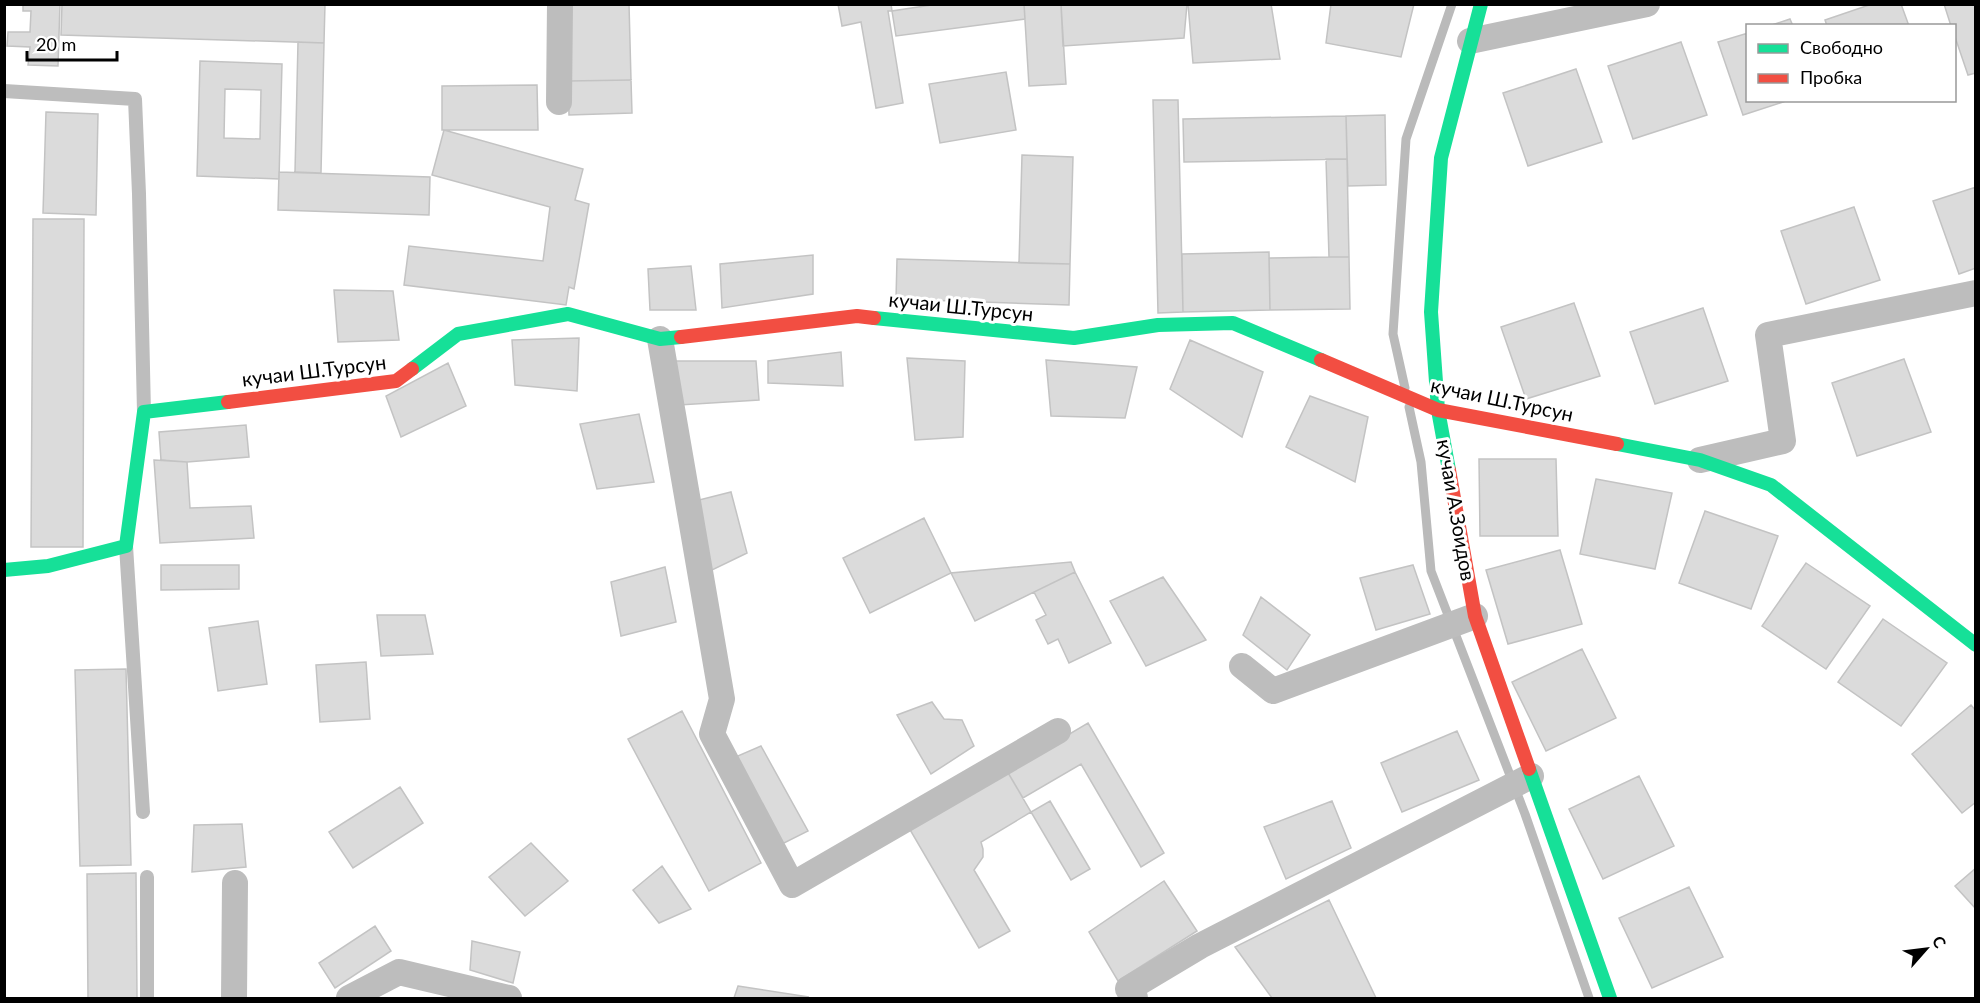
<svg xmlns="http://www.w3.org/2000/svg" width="1980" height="1003" font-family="Lato,sans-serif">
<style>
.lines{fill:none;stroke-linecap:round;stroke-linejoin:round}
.stream{stroke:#bababa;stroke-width:9}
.building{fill:#dbdbdb;stroke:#c3c3c3;stroke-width:1.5;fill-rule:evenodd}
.lane{stroke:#bdbdbd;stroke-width:14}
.street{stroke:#bdbdbd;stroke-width:26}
.fast{stroke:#16e098;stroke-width:14}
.jam{stroke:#f24e42;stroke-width:14}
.labels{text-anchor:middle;stroke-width:6;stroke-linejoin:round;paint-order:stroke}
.street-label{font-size:20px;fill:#000;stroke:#fff}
</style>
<rect width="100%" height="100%" fill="#fff"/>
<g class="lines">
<path class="stream" d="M 1405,388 L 1393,334 L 1406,139 L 1452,4
M 1409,407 L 1421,462 L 1431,571 L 1525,814 L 1589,998"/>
</g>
<path class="building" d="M 23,4 L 60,4 L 58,66 L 28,65 L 30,47 L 7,46 L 8,32 L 30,32 L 31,11 L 23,11 Z
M 62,4 L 325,4 L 324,43 L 61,35 Z
M 566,4 L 629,4 L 631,80 L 568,81 Z
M 838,4 L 891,4 L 892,11 L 888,11 L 903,103 L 876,108 L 861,22 L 842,26 Z
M 938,4 L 1024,4 L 1025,19 L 896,36 L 892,11 Z
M 1024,4 L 1061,4 L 1066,84 L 1029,86 Z
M 1061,4 L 1187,4 L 1184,38 L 1063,46 Z
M 1188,4 L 1271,4 L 1280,59 L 1193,63 Z
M 1331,4 L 1414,4 L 1401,57 L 1326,43 Z
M 1872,4 L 1901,4 L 1909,26 L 1827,26 L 1825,20 Z
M 1944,4 L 1976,4 L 1976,73 L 1968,75 L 1954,34 L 1954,26 L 1951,26 Z
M 1790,19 L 1793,26 L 1769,26 Z
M 1748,33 L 1748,100 L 1789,100 L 1743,115 L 1718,42 Z
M 298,42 L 324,43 L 321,173 L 295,172 Z
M 1681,42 L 1707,115 L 1633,139 L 1608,66 Z
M 200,61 L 282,64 L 279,179 L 197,176 ZM 225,89 L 261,90 L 260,139 L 224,138 Z
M 1576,69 L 1602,142 L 1528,166 L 1503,93 Z
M 1006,72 L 1016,130 L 940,143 L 929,84 Z
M 631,80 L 632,113 L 569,115 L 568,81 Z
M 537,85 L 538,130 L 442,130 L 442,86 Z
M 1153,100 L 1178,100 L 1183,312 L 1158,313 Z
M 46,112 L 98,114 L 96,215 L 43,213 Z
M 1385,115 L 1386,185 L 1348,186 L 1346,116 Z
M 1346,116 L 1347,159 L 1184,162 L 1183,119 Z
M 444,130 L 583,169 L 575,200 L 589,204 L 574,289 L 569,287 L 566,305 L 404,285 L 409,246 L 543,261 L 550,207 L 432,175 Z
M 1022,155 L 1073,157 L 1070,264 L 1019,263 Z
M 1326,159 L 1347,159 L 1349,257 L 1329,257 Z
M 279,172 L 430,177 L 429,215 L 278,210 Z
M 1976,187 L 1976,268 L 1959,274 L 1933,201 Z
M 1854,207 L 1880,280 L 1806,304 L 1781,231 Z
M 33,219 L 84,219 L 83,547 L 31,547 Z
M 1269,252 L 1270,310 L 1183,312 L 1182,254 Z
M 813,255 L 813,294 L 722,308 L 720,264 Z
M 1329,257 L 1349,257 L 1350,309 L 1270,310 L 1269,258 Z
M 897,259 L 1070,264 L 1069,305 L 896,299 Z
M 691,266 L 696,310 L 650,310 L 648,269 Z
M 334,290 L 393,291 L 399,340 L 338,342 Z
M 1574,303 L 1600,376 L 1526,399 L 1501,327 Z
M 1703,308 L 1728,381 L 1655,404 L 1630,332 Z
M 579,338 L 577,391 L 515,385 L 512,340 Z
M 1190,340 L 1263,372 L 1242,437 L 1170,389 Z
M 841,352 L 843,386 L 768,383 L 768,361 Z
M 907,358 L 965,361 L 963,437 L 915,440 Z
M 1904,359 L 1931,432 L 1857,456 L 1832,383 Z
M 1046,360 L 1137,367 L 1125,418 L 1051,416 Z
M 670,361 L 756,361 L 759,400 L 679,405 Z
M 448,363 L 466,406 L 401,437 L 386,396 Z
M 1310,396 L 1368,417 L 1355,482 L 1286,447 Z
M 639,414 L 654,482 L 597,489 L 580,424 Z
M 246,425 L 249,457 L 187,462 L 161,460 L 159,432 Z
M 1479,459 L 1556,459 L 1558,536 L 1480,536 Z
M 154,460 L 187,462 L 190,508 L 251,506 L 254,538 L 160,543 Z
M 1596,479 L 1672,493 L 1655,569 L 1580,554 Z
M 731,492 L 747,553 L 708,572 L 695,501 Z
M 1705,511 L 1778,536 L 1751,609 L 1679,583 Z
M 924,518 L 951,573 L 870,613 L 843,558 Z
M 1560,550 L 1582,624 L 1508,644 L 1486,570 Z
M 1071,562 L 1075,572 L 975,621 L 951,573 Z
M 1806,563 L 1870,606 L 1826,669 L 1762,626 Z
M 161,565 L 239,565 L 239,589 L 161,590 Z
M 1413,565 L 1430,614 L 1376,630 L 1360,578 Z
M 665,567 L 676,622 L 621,636 L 611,582 Z
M 1075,572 L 1111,643 L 1069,663 L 1058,639 L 1048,644 L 1036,620 L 1046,615 L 1034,592 Z
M 1163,577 L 1206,640 L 1146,666 L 1110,601 Z
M 1261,597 L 1310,635 L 1287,670 L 1243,635 Z
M 377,615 L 425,615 L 433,654 L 381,656 Z
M 1883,619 L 1947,663 L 1901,726 L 1838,682 Z
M 258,621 L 267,684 L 218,691 L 209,628 Z
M 1582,649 L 1616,718 L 1546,751 L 1512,682 Z
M 366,662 L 370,719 L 320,722 L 316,665 Z
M 126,669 L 131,865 L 80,866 L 75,670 Z
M 932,702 L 944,719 L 962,720 L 974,746 L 931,774 L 897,715 Z
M 1971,705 L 1976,711 L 1976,802 L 1962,813 L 1912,754 Z
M 682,711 L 761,863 L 709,891 L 628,739 Z
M 1088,723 L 1164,853 L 1141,867 L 1081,764 L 1023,798 L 1007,771 Z
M 1457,731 L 1479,780 L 1402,812 L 1381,763 Z
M 761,746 L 808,831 L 780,845 L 733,758 Z
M 1007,771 L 1031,812 L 981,842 L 983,849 L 983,857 L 974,870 L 1010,931 L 979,948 L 909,828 Z
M 1639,776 L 1674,846 L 1603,879 L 1569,809 Z
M 400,787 L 423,823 L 353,868 L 329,832 Z
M 1050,801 L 1090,869 L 1071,880 L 1031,812 Z
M 1332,801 L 1351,848 L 1286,879 L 1264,827 Z
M 242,824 L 246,867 L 192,872 L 194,825 Z
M 531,843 L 568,881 L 525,916 L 489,877 Z
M 662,866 L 691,909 L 659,923 L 633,890 Z
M 1976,868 L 1976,909 L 1955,886 Z
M 136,873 L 137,998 L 88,998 L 87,874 Z
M 1164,881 L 1197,931 L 1118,981 L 1089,932 Z
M 1689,887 L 1723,957 L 1652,988 L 1619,918 Z
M 1329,900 L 1376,998 L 1272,998 L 1235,947 Z
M 375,926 L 391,951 L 335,988 L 319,963 Z
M 472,941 L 520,952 L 513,983 L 470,970 Z
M 738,986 L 809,997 L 734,998 Z"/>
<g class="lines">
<path class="lane" d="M 4,91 L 135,99 L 139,194 L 144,412
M 126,546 L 143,812
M 147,998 L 147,877"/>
<path class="street" d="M 1470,41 L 1647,4
M 559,102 L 560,4
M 660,339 L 722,699 L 712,734 L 792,885 L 1058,731
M 1700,460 L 1783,441 L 1768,335 L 1976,293
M 1242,666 L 1273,691 L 1475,616
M 234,998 L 235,883
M 349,998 L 399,972 L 509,998
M 1135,998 L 1128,989 L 1200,946 L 1531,776"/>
<path class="fast" d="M 874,318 L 1074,338 L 1158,325 L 1233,323 L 1321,360
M 412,369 L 458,334 L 568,314 L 660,339 L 681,337
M 1617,444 L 1700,460 L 1771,485 L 1976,645
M 1449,470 L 1438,410 L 1431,312 L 1441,158 L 1481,4
M 4,570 L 48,566 L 126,546 L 144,412 L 228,402
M 1529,769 L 1610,998"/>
<path class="jam" d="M 681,337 L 857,316 L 874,318
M 1321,360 L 1438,410 L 1617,444
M 228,402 L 396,381 L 412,369
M 1449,470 L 1475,616 L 1529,769"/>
</g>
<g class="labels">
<g class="street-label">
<text transform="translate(961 307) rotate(6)" y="7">кучаи Ш.Турсун</text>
<text transform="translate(314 371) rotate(-7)" y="7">кучаи Ш.Турсун</text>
<text transform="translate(1502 400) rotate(12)" y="7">кучаи Ш.Турсун</text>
<text transform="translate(1456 510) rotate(80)" y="7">кучаи А.Зоидов</text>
</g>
</g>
<rect width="1980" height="1003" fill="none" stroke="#000000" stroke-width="12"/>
<rect x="1746" y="24" width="210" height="78" fill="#ffffff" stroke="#999999" stroke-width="1.5"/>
<rect x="1758" y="44" width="30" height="9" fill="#16e098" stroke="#999999" stroke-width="1.5"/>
<text x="1800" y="54" font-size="18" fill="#000000">Свободно</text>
<rect x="1758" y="74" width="30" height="9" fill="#f24e42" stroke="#999999" stroke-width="1.5"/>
<text x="1800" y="84" font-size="18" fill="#000000">Пробка</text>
<g transform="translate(1926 949) rotate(62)" stroke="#ffffff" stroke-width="4.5" paint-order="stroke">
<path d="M0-4.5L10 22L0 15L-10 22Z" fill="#000000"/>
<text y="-9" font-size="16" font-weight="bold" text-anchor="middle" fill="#000000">С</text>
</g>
<path d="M27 51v9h90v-9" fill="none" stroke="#000000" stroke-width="3"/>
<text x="36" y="51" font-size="18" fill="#000000" stroke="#ffffff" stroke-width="4.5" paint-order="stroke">20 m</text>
</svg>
